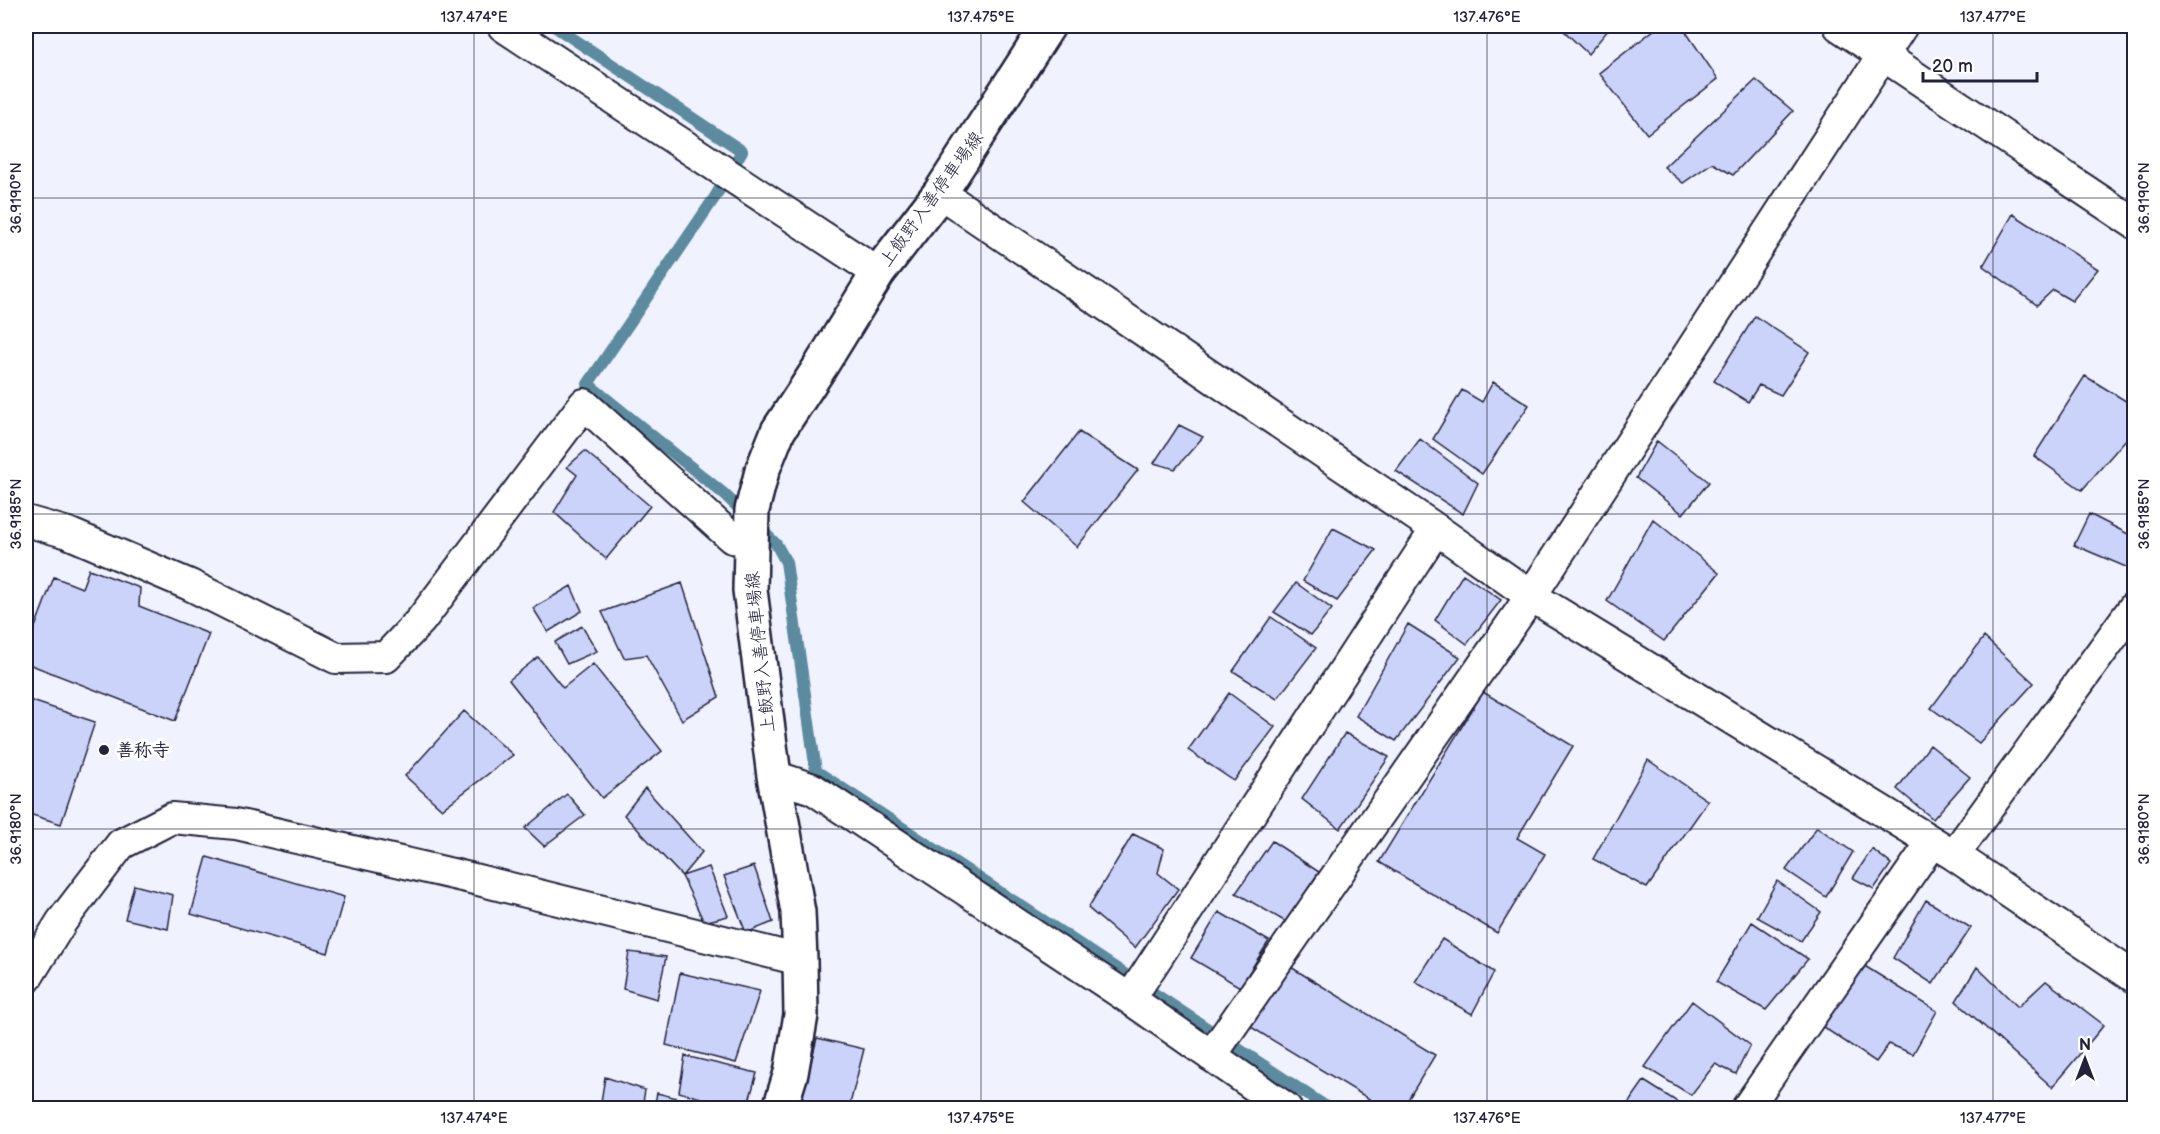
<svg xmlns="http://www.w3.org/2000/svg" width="2160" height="1134" font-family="'Balsamiq Sans','Klee One',sans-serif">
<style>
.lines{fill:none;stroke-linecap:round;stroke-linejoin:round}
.stream{stroke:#5c8a9e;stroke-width:12}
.building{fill:#ccd3fb;stroke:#22223b;stroke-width:1.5}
.minor-casing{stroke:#22223b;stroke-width:34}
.secondary-casing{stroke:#22223b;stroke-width:38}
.minor{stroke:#fff;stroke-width:30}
.secondary{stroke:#fff;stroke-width:33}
.ticks{fill:none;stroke:#22223b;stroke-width:1.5;stroke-opacity:0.45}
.poi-dot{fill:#22223b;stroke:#fff;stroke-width:2}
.labels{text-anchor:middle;stroke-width:6;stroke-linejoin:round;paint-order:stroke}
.street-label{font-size:18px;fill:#22223b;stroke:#fff}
.poi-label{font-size:18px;font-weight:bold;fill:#22223b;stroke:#fff;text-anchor:start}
.neatline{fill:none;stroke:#22223b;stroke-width:2}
.ticks-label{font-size:15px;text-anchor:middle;fill:#22223b}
</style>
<rect width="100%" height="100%" fill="#f0f2fe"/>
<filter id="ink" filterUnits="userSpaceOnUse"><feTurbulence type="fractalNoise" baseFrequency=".0167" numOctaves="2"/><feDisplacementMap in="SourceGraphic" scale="12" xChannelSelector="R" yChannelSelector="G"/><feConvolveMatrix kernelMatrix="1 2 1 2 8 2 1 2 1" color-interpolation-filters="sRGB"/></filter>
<g filter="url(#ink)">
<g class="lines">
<path class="stream" d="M 554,26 L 742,151 L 715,197 L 588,384 L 724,494 L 776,544 L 786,562 L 816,771 L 1328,1108"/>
</g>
<path class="building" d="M 1564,26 L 1609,26 L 1610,28 L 1588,54 L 1561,28 Z
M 1659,26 L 1682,26 L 1718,79 L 1647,134 L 1599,73 Z
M 1756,80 L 1793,111 L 1733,175 L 1712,163 L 1683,183 L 1664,167 Z
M 2013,214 L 2098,269 L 2072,301 L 2053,290 L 2037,305 L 1983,266 Z
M 1755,316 L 1809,352 L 1781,395 L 1759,385 L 1748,402 L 1714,381 Z
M 2085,376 L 2134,406 L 2134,430 L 2082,490 L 2034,456 Z
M 1493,382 L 1529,405 L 1482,474 L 1433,439 L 1462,390 L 1482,402 Z
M 1179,425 L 1203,437 L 1175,469 L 1154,463 Z
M 1079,432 L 1138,470 L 1077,547 L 1024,502 Z
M 1420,439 L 1478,483 L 1463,514 L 1396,471 Z
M 1657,441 L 1709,482 L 1683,514 L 1636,478 Z
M 585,451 L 650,506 L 606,559 L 554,512 L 577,475 L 567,467 Z
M 2089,514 L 2134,537 L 2134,565 L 2133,570 L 2074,545 Z
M 1653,519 L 1719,573 L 1664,641 L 1607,601 Z
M 1333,528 L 1376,550 L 1337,601 L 1303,581 Z
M 89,569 L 140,588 L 139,606 L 209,634 L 175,721 L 26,663 L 26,651 L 54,577 L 82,588 Z
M 1463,574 L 1501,600 L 1467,644 L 1435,620 Z
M 682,583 L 719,697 L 682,720 L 646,655 L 624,658 L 602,612 Z
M 1296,583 L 1332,609 L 1311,635 L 1274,612 Z
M 571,586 L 582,611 L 548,632 L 533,608 Z
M 1271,617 L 1316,648 L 1277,699 L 1233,671 Z
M 1408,624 L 1460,657 L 1396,741 L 1356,716 Z
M 582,626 L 597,651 L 567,664 L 555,642 Z
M 1984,637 L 2034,683 L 1979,743 L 1931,708 Z
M 538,657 L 563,688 L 593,664 L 662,751 L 602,798 L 509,680 Z
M 1483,692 L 1573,746 L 1517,838 L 1545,854 L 1497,933 L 1379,862 Z
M 1229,693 L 1275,727 L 1234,781 L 1188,750 Z
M 26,699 L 95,722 L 61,824 L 26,813 Z
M 464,711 L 513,755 L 442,809 L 405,776 Z
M 1345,733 L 1389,757 L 1340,829 L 1302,799 Z
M 1930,745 L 1970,777 L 1933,819 L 1897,789 Z
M 1648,760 L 1708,801 L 1647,888 L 1593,859 Z
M 645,788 L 702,852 L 682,876 L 624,815 Z
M 567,794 L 585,815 L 544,846 L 525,828 Z
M 1817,827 L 1853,852 L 1826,897 L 1786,870 Z
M 1133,834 L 1164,849 L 1158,873 L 1178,889 L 1135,948 L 1088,908 Z
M 1272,841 L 1319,872 L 1286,922 L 1236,893 Z
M 1872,849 L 1891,864 L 1874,889 L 1853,878 Z
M 207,857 L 344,897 L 328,953 L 191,914 Z
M 754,866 L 773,922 L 746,933 L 724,876 Z
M 709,867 L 728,916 L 704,922 L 682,876 Z
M 1777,881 L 1821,912 L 1801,941 L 1757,917 Z
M 134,885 L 173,895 L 168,929 L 125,919 Z
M 1926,900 L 1971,928 L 1933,984 L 1893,958 Z
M 1219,912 L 1269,941 L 1240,987 L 1191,958 Z
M 1752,922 L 1808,959 L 1766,1010 L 1716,982 Z
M 1442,939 L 1494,972 L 1472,1014 L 1415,982 Z
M 629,952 L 666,957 L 657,999 L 623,989 Z
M 1863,965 L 1937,1011 L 1913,1054 L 1889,1044 L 1876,1062 L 1823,1027 Z
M 1289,966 L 1435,1055 L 1403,1108 L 1384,1108 L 1251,1027 Z
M 1977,967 L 2018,1007 L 2046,981 L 2104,1025 L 2052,1087 L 1956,1001 Z
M 680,973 L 760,991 L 736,1063 L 666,1045 Z
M 1692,1001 L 1750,1045 L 1736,1074 L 1715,1064 L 1691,1095 L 1645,1067 Z
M 817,1038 L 864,1049 L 849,1108 L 800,1108 Z
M 685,1056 L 757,1073 L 747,1108 L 737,1108 L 679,1092 Z
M 605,1077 L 645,1090 L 642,1108 L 600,1108 Z
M 1644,1081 L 1687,1108 L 1625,1108 Z
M 657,1093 L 717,1108 L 654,1108 Z"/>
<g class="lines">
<defs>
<path id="minor" d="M 503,26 L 878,273
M 1839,26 L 2134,223
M 940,193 L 1436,529 L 1531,596 L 1954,855 L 2134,977
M 26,521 L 68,533 L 190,585 L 336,658 L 386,657 L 421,620 L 584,404 L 732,538 L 751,540
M 774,776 L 813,789 L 1130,999 L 1286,1108
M 1954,855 L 2134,607
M 26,979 L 62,921 L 121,844 L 172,818 L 236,824 L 470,878 L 800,960
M 1130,999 L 1436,529
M 1211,1056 L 1531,596 L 1902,26
M 1747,1108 L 1932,842"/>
<path id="secondary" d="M 780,1108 L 791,1073 L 801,1015 L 800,960 L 798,912 L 774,776 L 750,590 L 752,510 L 762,471 L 778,431 L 820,367 L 878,273 L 940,193 L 1048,26"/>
</defs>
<use href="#minor" class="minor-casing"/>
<use href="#secondary" class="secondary-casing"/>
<use href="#minor" class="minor"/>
<use href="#secondary" class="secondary"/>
</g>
</g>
<path class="ticks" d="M 474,26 L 474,1108M 981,26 L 981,1108M 1487,26 L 1487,1108M 1993,26 L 1993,1108M 26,198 L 2134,198M 26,514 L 2134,514M 26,829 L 2134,829"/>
<circle class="poi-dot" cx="104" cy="750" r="6"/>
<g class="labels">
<g class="street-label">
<text transform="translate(931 199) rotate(-54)" y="6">上飯野入善停車場線</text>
<text transform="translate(760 652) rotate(-96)" y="6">上飯野入善停車場線</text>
</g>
<g class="poi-label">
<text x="116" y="756">善称寺</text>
</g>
</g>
<rect width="2160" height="1134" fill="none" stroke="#fff" stroke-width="66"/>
<g transform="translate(2085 1059)" stroke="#ffffff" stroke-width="4.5" paint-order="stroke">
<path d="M0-4.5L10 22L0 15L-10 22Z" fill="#22223b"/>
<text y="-9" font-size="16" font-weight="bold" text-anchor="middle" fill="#22223b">N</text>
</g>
<path d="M1923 72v9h114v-9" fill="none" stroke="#22223b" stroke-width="3"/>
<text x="1932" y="72" font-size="18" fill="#22223b" stroke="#ffffff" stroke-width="4.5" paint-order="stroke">20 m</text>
<rect x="33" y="33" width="2094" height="1068" class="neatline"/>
<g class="ticks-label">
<text x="474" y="22">137.474°E</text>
<text x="981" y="22">137.475°E</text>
<text x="1487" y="22">137.476°E</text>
<text x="1993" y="22">137.477°E</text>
<text transform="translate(16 198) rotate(-90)" y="5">36.9190°N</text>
<text transform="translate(2144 198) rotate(-90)" y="5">36.9190°N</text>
<text transform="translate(16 514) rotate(-90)" y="5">36.9185°N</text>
<text transform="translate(2144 514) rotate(-90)" y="5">36.9185°N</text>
<text transform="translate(16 829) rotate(-90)" y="5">36.9180°N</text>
<text transform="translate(2144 829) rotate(-90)" y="5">36.9180°N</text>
<text x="474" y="1123">137.474°E</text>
<text x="981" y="1123">137.475°E</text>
<text x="1487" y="1123">137.476°E</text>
<text x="1993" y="1123">137.477°E</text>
</g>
</svg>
